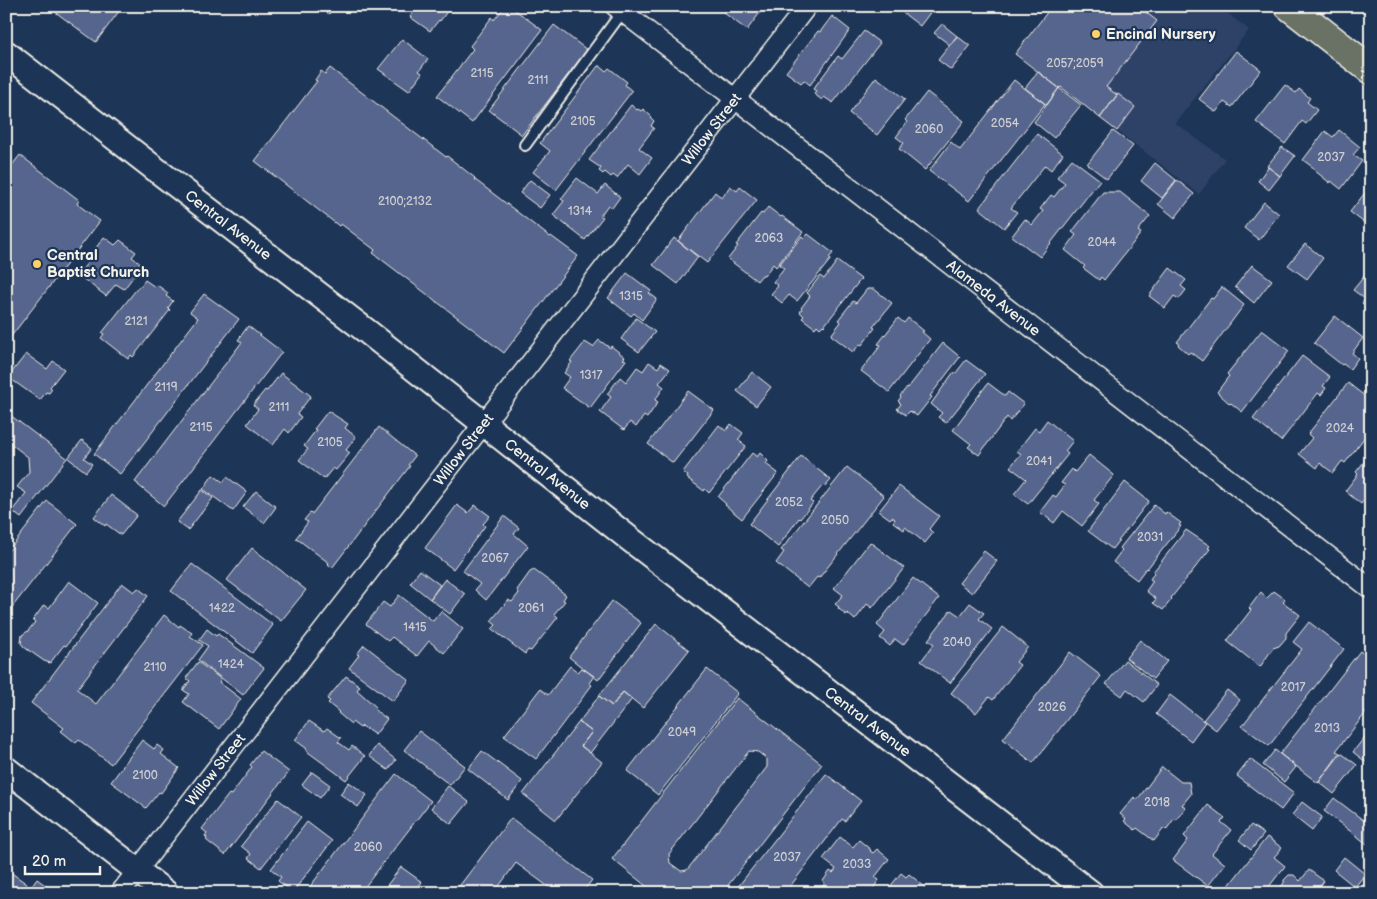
<svg xmlns="http://www.w3.org/2000/svg" width="1377" height="899" font-family="'Balsamiq Sans',sans-serif">
<style>
.built{fill:#2e4367}
.building{fill:#57658d;stroke:#f4f1e8;fill-rule:evenodd}
.lines{fill:none;stroke-linecap:round;stroke-linejoin:round}
.service-casing{stroke:#f4f1e8;stroke-width:14}
.minor-casing{stroke:#f4f1e8;stroke-width:22}
.tertiary-casing{stroke:#f4f1e8;stroke-width:28}
.primary-casing{stroke:#f4f1e8;stroke-width:31}
.service{stroke:#1d3557;stroke-width:10}
.minor{stroke:#1d3557;stroke-width:19}
.tertiary{stroke:#1d3557;stroke-width:24}
.primary{stroke:#6a7266;stroke-width:28}
.poi-dot{fill:#ffd166;stroke:#1d3557;stroke-width:2}
.labels{text-anchor:middle;stroke-width:4.5;stroke-linejoin:round;paint-order:stroke}
.number-label{font-size:12px;fill:#cdced1}
.poi-label{font-size:15px;font-weight:bold;fill:#f4f1e8;stroke:#1d3557;text-anchor:start}
.street-label{font-size:15px;fill:#f4f1e8;stroke:#1d3557}
</style>
<rect width="100%" height="100%" fill="#1d3557"/>
<filter id="ink" filterUnits="userSpaceOnUse"><feTurbulence type="fractalNoise" baseFrequency=".02" numOctaves="2"/><feDisplacementMap in="SourceGraphic" scale="10" xChannelSelector="R" yChannelSelector="G"/><feConvolveMatrix kernelMatrix="1 2 1 2 8 2 1 2 1" color-interpolation-filters="sRGB"/></filter>
<g filter="url(#ink)">
<path class="built" d="M 1054,6 L 1218,6 L 1249,30 L 1175,123 L 1225,159 L 1199,194 L 1061,87 L 1015,54 Z"/>
<path class="building" d="M 57,6 L 123,6 L 96,42 L 54,11 Z
M 318,6 L 335,6 L 329,14 Z
M 418,6 L 451,6 L 440,21 L 439,20 L 430,31 L 410,17 Z
M 505,6 L 510,6 L 542,30 L 472,123 L 437,96 L 473,49 L 470,46 L 492,17 L 494,20 Z
M 729,6 L 765,6 L 747,30 L 724,13 Z
M 894,6 L 935,6 L 920,26 Z
M 1052,6 L 1146,6 L 1143,10 L 1157,21 L 1106,87 L 1117,95 L 1100,118 L 1061,87 L 1059,88 L 1015,54 Z
M 832,16 L 850,30 L 810,85 L 804,80 L 801,83 L 786,72 L 818,31 L 820,32 Z
M 942,24 L 957,36 L 950,45 L 934,33 Z
M 554,25 L 587,50 L 522,135 L 489,110 Z
M 864,31 L 880,43 L 833,103 L 824,97 L 822,100 L 814,94 L 816,91 L 813,89 L 838,56 L 842,59 Z
M 957,36 L 970,46 L 951,70 L 938,60 Z
M 402,39 L 428,59 L 419,71 L 422,73 L 409,91 L 378,69 Z
M 1236,51 L 1261,70 L 1232,107 L 1224,102 L 1216,112 L 1199,99 Z
M 598,66 L 600,66 L 606,71 L 609,68 L 627,82 L 625,85 L 632,91 L 556,190 L 533,172 L 550,151 L 540,143 Z
M 330,68 L 446,157 L 447,156 L 475,178 L 474,179 L 550,237 L 551,236 L 578,256 L 504,353 L 373,253 L 375,250 L 341,224 L 339,226 L 255,161 L 317,81 L 315,80 L 321,71 L 325,74 Z
M 1038,72 L 1059,88 L 1047,105 L 1025,88 Z
M 876,77 L 905,99 L 877,135 L 849,113 Z
M 1014,80 L 1045,104 L 969,201 L 929,171 L 951,142 L 960,150 Z
M 1285,85 L 1296,93 L 1299,89 L 1310,98 L 1307,102 L 1317,110 L 1306,124 L 1302,121 L 1285,144 L 1256,122 Z
M 1059,88 L 1081,105 L 1054,138 L 1034,122 Z
M 927,92 L 964,121 L 925,170 L 899,149 L 904,143 L 896,137 L 907,122 L 905,120 Z
M 1118,94 L 1135,107 L 1117,131 L 1100,118 Z
M 631,105 L 637,110 L 638,109 L 641,111 L 643,109 L 652,117 L 651,118 L 654,121 L 651,126 L 654,128 L 639,148 L 652,158 L 640,174 L 628,164 L 617,178 L 613,175 L 611,177 L 605,172 L 603,174 L 599,171 L 601,168 L 589,160 Z
M 1339,130 L 1360,147 L 1353,155 L 1362,161 L 1341,189 L 1331,181 L 1330,183 L 1314,170 L 1315,169 L 1303,160 L 1325,131 L 1333,137 Z
M 1113,131 L 1133,146 L 1107,179 L 1087,164 Z
M 1037,134 L 1063,154 L 1051,170 L 1045,165 L 1011,208 L 1017,212 L 1004,228 L 979,208 Z
M 1282,147 L 1295,156 L 1280,176 L 1267,166 Z
M 20,155 L 79,200 L 77,204 L 100,221 L 6,343 L 6,309 L 8,307 L 6,306 L 6,173 Z
M 1072,159 L 1100,180 L 1040,257 L 1012,236 L 1025,219 L 1032,225 L 1043,211 L 1040,209 L 1051,195 L 1054,197 L 1065,183 L 1057,177 Z
M 1155,163 L 1176,180 L 1162,198 L 1141,181 Z
M 1268,167 L 1280,176 L 1269,190 L 1258,181 Z
M 577,178 L 598,194 L 605,185 L 620,197 L 612,208 L 608,205 L 600,216 L 603,217 L 585,240 L 553,215 L 564,201 L 561,199 Z
M 530,180 L 550,195 L 540,208 L 520,193 Z
M 1177,180 L 1194,194 L 1175,218 L 1158,204 Z
M 1371,185 L 1371,228 L 1350,212 Z
M 730,186 L 737,191 L 740,187 L 757,200 L 707,263 L 678,241 L 715,192 L 722,198 Z
M 1103,192 L 1120,192 L 1150,216 L 1138,231 L 1141,233 L 1104,280 L 1101,277 L 1099,280 L 1083,268 L 1085,266 L 1065,250 L 1076,235 L 1072,232 Z
M 1264,202 L 1279,214 L 1259,240 L 1244,228 Z
M 768,207 L 781,217 L 782,216 L 803,232 L 776,267 L 773,264 L 764,276 L 762,275 L 757,281 L 728,259 L 738,246 L 736,245 L 761,213 L 763,214 Z
M 808,234 L 833,253 L 829,258 L 831,259 L 797,301 L 789,295 L 782,303 L 771,294 L 778,286 L 773,282 L 784,268 L 779,265 L 802,236 L 804,238 Z
M 104,237 L 115,245 L 120,240 L 136,252 L 132,257 L 142,265 L 124,289 L 116,284 L 106,296 L 78,275 L 88,262 L 86,261 Z
M 674,238 L 698,257 L 678,284 L 653,265 Z
M 1305,244 L 1323,258 L 1307,279 L 1288,265 Z
M 837,261 L 861,279 L 824,326 L 823,325 L 820,328 L 817,325 L 815,328 L 802,318 L 804,316 L 800,312 L 802,309 L 801,308 L 810,296 L 807,293 L 820,276 L 824,279 Z
M 1252,265 L 1272,280 L 1254,303 L 1235,287 Z
M 1170,268 L 1186,280 L 1181,286 L 1186,290 L 1179,299 L 1174,296 L 1165,308 L 1149,296 Z
M 1371,268 L 1371,310 L 1362,303 L 1365,299 L 1353,290 Z
M 627,273 L 651,291 L 649,293 L 657,299 L 642,320 L 634,313 L 631,316 L 608,298 Z
M 145,280 L 155,287 L 157,285 L 168,293 L 166,296 L 173,301 L 168,308 L 170,310 L 133,357 L 131,355 L 128,359 L 101,338 L 104,334 L 102,333 L 139,286 L 140,287 Z
M 1222,287 L 1244,305 L 1202,361 L 1190,352 L 1188,354 L 1178,345 L 1179,343 L 1177,342 L 1211,298 L 1213,299 Z
M 867,289 L 874,289 L 892,303 L 873,327 L 875,328 L 862,345 L 860,344 L 853,352 L 831,335 L 841,322 L 838,320 L 853,301 L 856,303 Z
M 204,294 L 239,319 L 120,474 L 94,454 L 198,318 L 190,312 Z
M 1335,316 L 1363,338 L 1352,353 L 1358,358 L 1350,369 L 1343,364 L 1342,365 L 1314,343 Z
M 636,318 L 655,332 L 639,352 L 621,339 Z
M 898,318 L 904,323 L 908,318 L 924,331 L 922,332 L 930,339 L 889,392 L 861,371 L 881,345 L 878,344 Z
M 248,326 L 282,352 L 164,506 L 138,485 L 138,484 L 135,482 L 242,342 L 238,340 Z
M 1262,330 L 1289,351 L 1242,412 L 1231,403 L 1230,404 L 1217,392 L 1229,376 L 1227,374 Z
M 599,340 L 610,348 L 611,346 L 625,357 L 623,359 L 626,360 L 590,408 L 562,388 L 570,377 L 564,373 L 572,362 L 570,361 L 585,342 L 593,347 Z
M 943,343 L 960,357 L 930,396 L 932,397 L 917,416 L 910,411 L 906,415 L 897,409 L 901,404 L 898,401 L 901,397 L 900,396 L 907,387 L 908,388 Z
M 26,354 L 47,369 L 53,361 L 64,369 L 50,387 L 52,389 L 49,393 L 46,392 L 40,400 L 8,377 Z
M 1302,356 L 1330,377 L 1323,386 L 1326,388 L 1321,395 L 1318,393 L 1281,441 L 1253,419 Z
M 966,360 L 985,374 L 946,423 L 938,417 L 942,413 L 931,404 L 953,373 L 955,374 Z
M 649,362 L 658,368 L 661,363 L 670,369 L 659,383 L 664,387 L 655,400 L 658,402 L 647,418 L 644,416 L 636,427 L 630,422 L 624,430 L 600,412 L 611,397 L 607,394 L 620,377 L 626,382 L 637,367 L 643,371 Z
M 752,372 L 771,387 L 756,406 L 737,391 Z
M 281,373 L 311,396 L 297,414 L 301,417 L 289,433 L 285,429 L 273,445 L 247,424 L 258,409 L 253,405 L 265,390 L 267,391 Z
M 988,383 L 1005,396 L 1008,392 L 1024,404 L 1010,421 L 1007,417 L 979,455 L 968,447 L 971,444 L 953,430 Z
M 1348,383 L 1371,401 L 1371,423 L 1364,432 L 1367,434 L 1345,463 L 1342,461 L 1333,473 L 1320,463 L 1317,468 L 1299,454 L 1312,438 L 1308,434 Z
M 688,391 L 714,410 L 673,463 L 648,444 Z
M 328,411 L 348,424 L 345,428 L 356,437 L 346,450 L 350,453 L 336,470 L 333,468 L 324,479 L 299,460 L 308,449 L 304,446 L 316,430 L 314,429 Z
M 6,412 L 67,458 L 21,518 L 12,511 L 26,493 L 17,487 L 29,472 L 28,457 L 6,440 Z
M 1047,420 L 1073,441 L 1065,451 L 1068,454 L 1028,504 L 1014,494 L 1026,479 L 1010,467 L 1021,454 L 1017,451 L 1035,428 L 1039,431 Z
M 731,424 L 743,433 L 738,440 L 746,446 L 709,493 L 705,489 L 704,491 L 687,478 L 688,476 L 683,472 L 719,425 L 726,431 Z
M 379,427 L 415,456 L 408,465 L 410,466 L 332,568 L 328,564 L 329,563 L 296,538 L 308,522 L 304,520 L 310,513 L 312,514 Z
M 82,440 L 92,448 L 84,458 L 92,464 L 86,472 L 68,458 Z
M 752,453 L 757,457 L 760,453 L 768,461 L 766,464 L 778,473 L 742,519 L 725,505 L 726,504 L 718,497 Z
M 1371,453 L 1371,503 L 1365,499 L 1361,504 L 1345,491 L 1358,474 L 1356,472 Z
M 1089,455 L 1114,475 L 1094,500 L 1099,504 L 1082,526 L 1063,511 L 1054,523 L 1040,512 L 1053,495 L 1056,497 L 1065,485 L 1061,483 L 1072,469 L 1075,472 Z
M 801,456 L 831,480 L 825,487 L 823,485 L 810,501 L 813,503 L 800,519 L 799,518 L 778,547 L 749,524 Z
M 847,467 L 884,496 L 819,578 L 817,577 L 808,588 L 776,563 L 784,552 L 781,550 Z
M 213,475 L 223,482 L 227,477 L 247,492 L 233,511 L 203,489 Z
M 1125,482 L 1149,501 L 1112,549 L 1088,531 Z
M 899,486 L 939,516 L 929,529 L 933,533 L 925,543 L 905,527 L 904,530 L 893,522 L 895,519 L 892,517 L 890,519 L 879,511 Z
M 202,490 L 213,498 L 188,530 L 177,522 Z
M 256,491 L 276,507 L 264,523 L 243,507 Z
M 111,495 L 137,515 L 121,535 L 106,524 L 105,526 L 94,517 Z
M 47,501 L 77,524 L 6,615 L 6,554 Z
M 457,505 L 468,513 L 475,505 L 490,516 L 483,524 L 485,526 L 453,569 L 425,548 Z
M 1154,505 L 1165,514 L 1166,512 L 1181,523 L 1179,525 L 1181,526 L 1147,569 L 1146,568 L 1137,580 L 1113,562 L 1122,550 L 1120,548 Z
M 504,516 L 519,528 L 514,534 L 528,546 L 486,600 L 475,590 L 480,584 L 463,571 Z
M 1186,530 L 1210,546 L 1208,548 L 1210,549 L 1171,598 L 1172,599 L 1163,610 L 1153,603 L 1156,599 L 1146,591 L 1153,581 L 1150,579 L 1154,573 L 1153,572 Z
M 870,542 L 904,568 L 872,608 L 867,604 L 855,620 L 847,613 L 846,615 L 838,608 L 839,607 L 835,604 L 843,595 L 834,588 Z
M 252,548 L 306,590 L 281,621 L 227,580 Z
M 984,551 L 997,561 L 972,593 L 959,583 Z
M 192,564 L 273,625 L 252,653 L 171,591 Z
M 420,570 L 440,585 L 430,599 L 410,583 Z
M 534,570 L 557,587 L 557,588 L 566,595 L 563,600 L 565,601 L 554,614 L 558,617 L 531,651 L 528,650 L 525,654 L 492,629 L 496,625 L 491,621 L 508,600 L 512,602 L 519,593 L 517,590 L 530,572 Z
M 913,578 L 939,598 L 903,645 L 895,639 L 890,646 L 880,638 L 885,632 L 877,625 Z
M 445,579 L 465,594 L 450,614 L 430,599 Z
M 69,581 L 98,603 L 66,646 L 64,645 L 50,663 L 44,661 L 24,647 L 21,643 L 22,635 L 28,631 L 35,622 L 33,620 L 44,605 L 49,608 Z
M 122,583 L 134,592 L 138,588 L 148,596 L 77,689 L 96,704 L 164,615 L 179,627 L 180,625 L 192,633 L 190,636 L 203,645 L 111,764 L 79,740 L 76,743 L 61,731 L 64,728 L 31,703 Z
M 1274,591 L 1285,599 L 1283,602 L 1300,615 L 1286,633 L 1286,638 L 1279,646 L 1273,648 L 1260,667 L 1227,641 L 1251,610 L 1249,608 L 1261,592 L 1267,598 Z
M 399,595 L 433,621 L 441,611 L 463,629 L 444,653 L 429,641 L 417,656 L 392,637 L 388,641 L 366,624 L 383,602 L 390,607 Z
M 612,601 L 641,623 L 598,680 L 569,657 Z
M 970,603 L 984,613 L 979,619 L 992,629 L 950,683 L 921,661 L 934,644 L 928,640 L 951,610 L 960,616 Z
M 1309,622 L 1344,649 L 1269,746 L 1242,726 L 1302,649 L 1293,642 Z
M 656,624 L 689,650 L 643,708 L 623,692 L 612,706 L 599,696 Z
M 1003,627 L 1028,647 L 1016,662 L 1020,665 L 993,700 L 989,697 L 976,713 L 951,693 Z
M 207,629 L 216,636 L 218,634 L 264,668 L 243,695 L 198,660 L 208,646 L 199,640 Z
M 1140,640 L 1167,661 L 1153,679 L 1126,658 Z
M 364,645 L 409,680 L 393,701 L 349,668 L 359,655 L 357,654 Z
M 1360,651 L 1371,659 L 1371,706 L 1336,751 L 1340,753 L 1318,783 L 1280,754 Z
M 1070,652 L 1101,676 L 1033,763 L 1003,739 Z
M 1125,660 L 1157,685 L 1144,702 L 1127,689 L 1122,696 L 1106,684 Z
M 198,662 L 221,679 L 219,682 L 241,699 L 219,729 L 183,702 L 189,694 L 183,690 L 190,681 L 186,678 Z
M 570,666 L 578,672 L 582,668 L 594,676 L 589,683 L 592,685 L 536,759 L 504,736 L 540,689 L 548,695 Z
M 707,669 L 738,693 L 658,795 L 627,771 Z
M 346,676 L 360,686 L 357,690 L 376,707 L 375,710 L 387,719 L 375,735 L 362,726 L 360,728 L 352,722 L 351,724 L 338,713 L 339,712 L 328,703 L 330,701 L 327,699 Z
M 1227,690 L 1240,700 L 1216,730 L 1203,720 Z
M 623,692 L 632,699 L 590,753 L 581,746 L 592,732 L 579,722 L 599,696 L 612,706 Z
M 1170,695 L 1205,722 L 1191,741 L 1156,714 Z
M 737,698 L 822,764 L 722,893 L 655,893 L 612,859 ZM 749,751 L 758,752 L 767,759 L 767,767 L 687,870 L 681,871 L 670,863 L 669,854 Z
M 309,721 L 324,731 L 327,728 L 341,738 L 338,742 L 349,750 L 352,746 L 365,756 L 346,780 L 308,752 L 306,748 L 295,740 Z
M 579,722 L 592,732 L 581,746 L 602,762 L 556,820 L 523,794 Z
M 1371,729 L 1371,766 L 1353,752 Z
M 419,731 L 465,766 L 450,785 L 404,750 Z
M 142,740 L 154,749 L 157,745 L 164,750 L 161,754 L 179,768 L 161,793 L 159,792 L 146,808 L 111,782 Z
M 377,745 L 396,760 L 388,770 L 369,756 Z
M 1275,750 L 1296,767 L 1284,782 L 1263,765 Z
M 261,751 L 289,772 L 225,855 L 206,840 L 207,838 L 205,836 L 207,833 L 202,829 L 229,794 L 231,795 L 252,767 L 250,765 Z
M 482,751 L 522,781 L 508,800 L 468,769 Z
M 1341,753 L 1357,765 L 1334,794 L 1319,782 Z
M 1250,759 L 1294,793 L 1281,810 L 1237,776 Z
M 1162,767 L 1181,782 L 1189,782 L 1191,794 L 1182,805 L 1186,807 L 1176,820 L 1174,819 L 1166,830 L 1164,828 L 1154,841 L 1137,828 L 1135,830 L 1124,821 L 1126,819 L 1120,814 L 1134,797 L 1137,800 Z
M 312,772 L 330,785 L 320,798 L 302,785 Z
M 396,774 L 431,801 L 360,893 L 305,893 Z
M 826,774 L 861,801 L 845,821 L 842,819 L 785,893 L 733,893 Z
M 349,782 L 367,795 L 358,807 L 340,794 Z
M 448,786 L 469,802 L 451,824 L 431,808 Z
M 1334,798 L 1371,826 L 1371,847 L 1324,811 Z
M 278,799 L 301,817 L 261,868 L 248,858 L 251,854 L 241,846 Z
M 1302,802 L 1322,817 L 1312,831 L 1292,815 Z
M 1208,805 L 1225,818 L 1221,822 L 1231,830 L 1212,854 L 1225,864 L 1208,886 L 1173,860 L 1188,840 L 1184,836 Z
M 511,818 L 592,880 L 582,893 L 546,893 L 550,888 L 516,863 L 494,893 L 454,893 Z
M 307,822 L 332,841 L 293,892 L 278,881 L 281,877 L 271,869 Z
M 1251,825 L 1264,834 L 1251,850 L 1239,840 Z
M 840,837 L 853,847 L 859,840 L 871,850 L 870,851 L 873,853 L 877,849 L 889,859 L 875,877 L 879,880 L 870,893 L 818,893 L 825,883 L 823,881 L 830,871 L 833,873 L 836,869 L 823,859 Z
M 1267,837 L 1282,848 L 1274,857 L 1285,866 L 1264,893 L 1223,893 Z
M 1344,857 L 1365,874 L 1355,887 L 1334,870 Z
M 401,867 L 422,882 L 416,890 L 419,893 L 381,893 Z
M 6,869 L 27,884 L 20,893 L 6,893 Z
M 1309,870 L 1324,881 L 1315,893 L 1276,893 L 1284,883 L 1284,880 L 1289,875 L 1294,875 L 1300,881 Z
M 901,873 L 906,877 L 909,874 L 925,887 L 923,890 L 926,893 L 885,893 Z
M 37,879 L 56,893 L 27,893 Z"/>
<g class="lines">
<defs>
<path id="service" d="M 525,145 L 622,12"/>
<g id="minor">
<path id="s1" d="M 615,6 L 1371,589"/>
<path id="s2" d="M 120,893 L 807,6"/>
</g>
<g id="tertiary">
<path id="s3" d="M 6,53 L 154,168 L 369,333 L 631,540 L 1091,893"/>
<path d="M 6,769 L 166,893"/>
</g>
<path id="primary" d="M 1289,6 L 1371,70"/>
</defs>
<use href="#service" class="service-casing"/>
<use href="#minor" class="minor-casing"/>
<use href="#tertiary" class="tertiary-casing"/>
<use href="#primary" class="primary-casing"/>
<use href="#service" class="service"/>
<use href="#minor" class="minor"/>
<use href="#tertiary" class="tertiary"/>
<use href="#primary" class="primary"/>
</g>
</g>
<g class="poi-dot">
<circle cx="1096" cy="34" r="5"/>
<circle cx="37" cy="264" r="5"/>
</g>
<g class="labels">
<g class="number-label">
<text x="1075" y="67">2057;2059</text>
<text x="482" y="77">2115</text>
<text x="538" y="84">2111</text>
<text x="583" y="125">2105</text>
<text x="1005" y="127">2054</text>
<text x="929" y="133">2060</text>
<text x="1331" y="161">2037</text>
<text x="405" y="205">2100;2132</text>
<text x="580" y="215">1314</text>
<text x="769" y="242">2063</text>
<text x="1102" y="246">2044</text>
<text x="631" y="300">1315</text>
<text x="136" y="325">2121</text>
<text x="591" y="379">1317</text>
<text x="166" y="391">2119</text>
<text x="279" y="411">2111</text>
<text x="201" y="431">2115</text>
<text x="1340" y="432">2024</text>
<text x="330" y="446">2105</text>
<text x="1039" y="465">2041</text>
<text x="789" y="506">2052</text>
<text x="835" y="524">2050</text>
<text x="1150" y="541">2031</text>
<text x="495" y="562">2067</text>
<text x="222" y="612">1422</text>
<text x="531" y="612">2061</text>
<text x="415" y="631">1415</text>
<text x="957" y="646">2040</text>
<text x="231" y="668">1424</text>
<text x="155" y="671">2110</text>
<text x="1293" y="691">2017</text>
<text x="1052" y="711">2026</text>
<text x="1327" y="732">2013</text>
<text x="682" y="736">2049</text>
<text x="145" y="779">2100</text>
<text x="1157" y="806">2018</text>
<text x="368" y="851">2060</text>
<text x="787" y="861">2037</text>
<text x="857" y="868">2033</text>
</g>
<g class="poi-label">
<text x="1106" y="39">Encinal Nursery</text>
<text x="47" y="260">Central<tspan x="47" dy="17">Baptist Church</tspan></text>
</g>
<g class="street-label">
<text dy="5" stroke="none"><textPath href="#s2" startOffset="966">Willow Street</textPath></text>
<text dy="5" stroke="none"><textPath href="#s3" startOffset="281">Central Avenue</textPath></text>
<text dy="5" stroke="none"><textPath href="#s1" startOffset="478">Alameda Avenue</textPath></text>
<text dy="5" stroke="none"><textPath href="#s2" startOffset="561">Willow Street</textPath></text>
<text dy="5" stroke="none"><textPath href="#s3" startOffset="686">Central Avenue</textPath></text>
<text dy="5" stroke="none"><textPath href="#s3" startOffset="1091">Central Avenue</textPath></text>
<text dy="5" stroke="none"><textPath href="#s2" startOffset="156">Willow Street</textPath></text>
</g>
</g>
<rect width="1377" height="899" fill="none" stroke="#1d3557" stroke-width="25"/>
<rect x="12" y="12" width="1352" height="874" fill="none" stroke="#f4f1e8" stroke-width="2" filter="url(#ink)"/>
<path d="M25 866v8h75v-8" fill="none" stroke="#f4f1e8" stroke-width="2.5"/>
<text x="32" y="866" font-size="15" fill="#f4f1e8" stroke="#1d3557" stroke-width="4" paint-order="stroke">20 m</text>
</svg>
